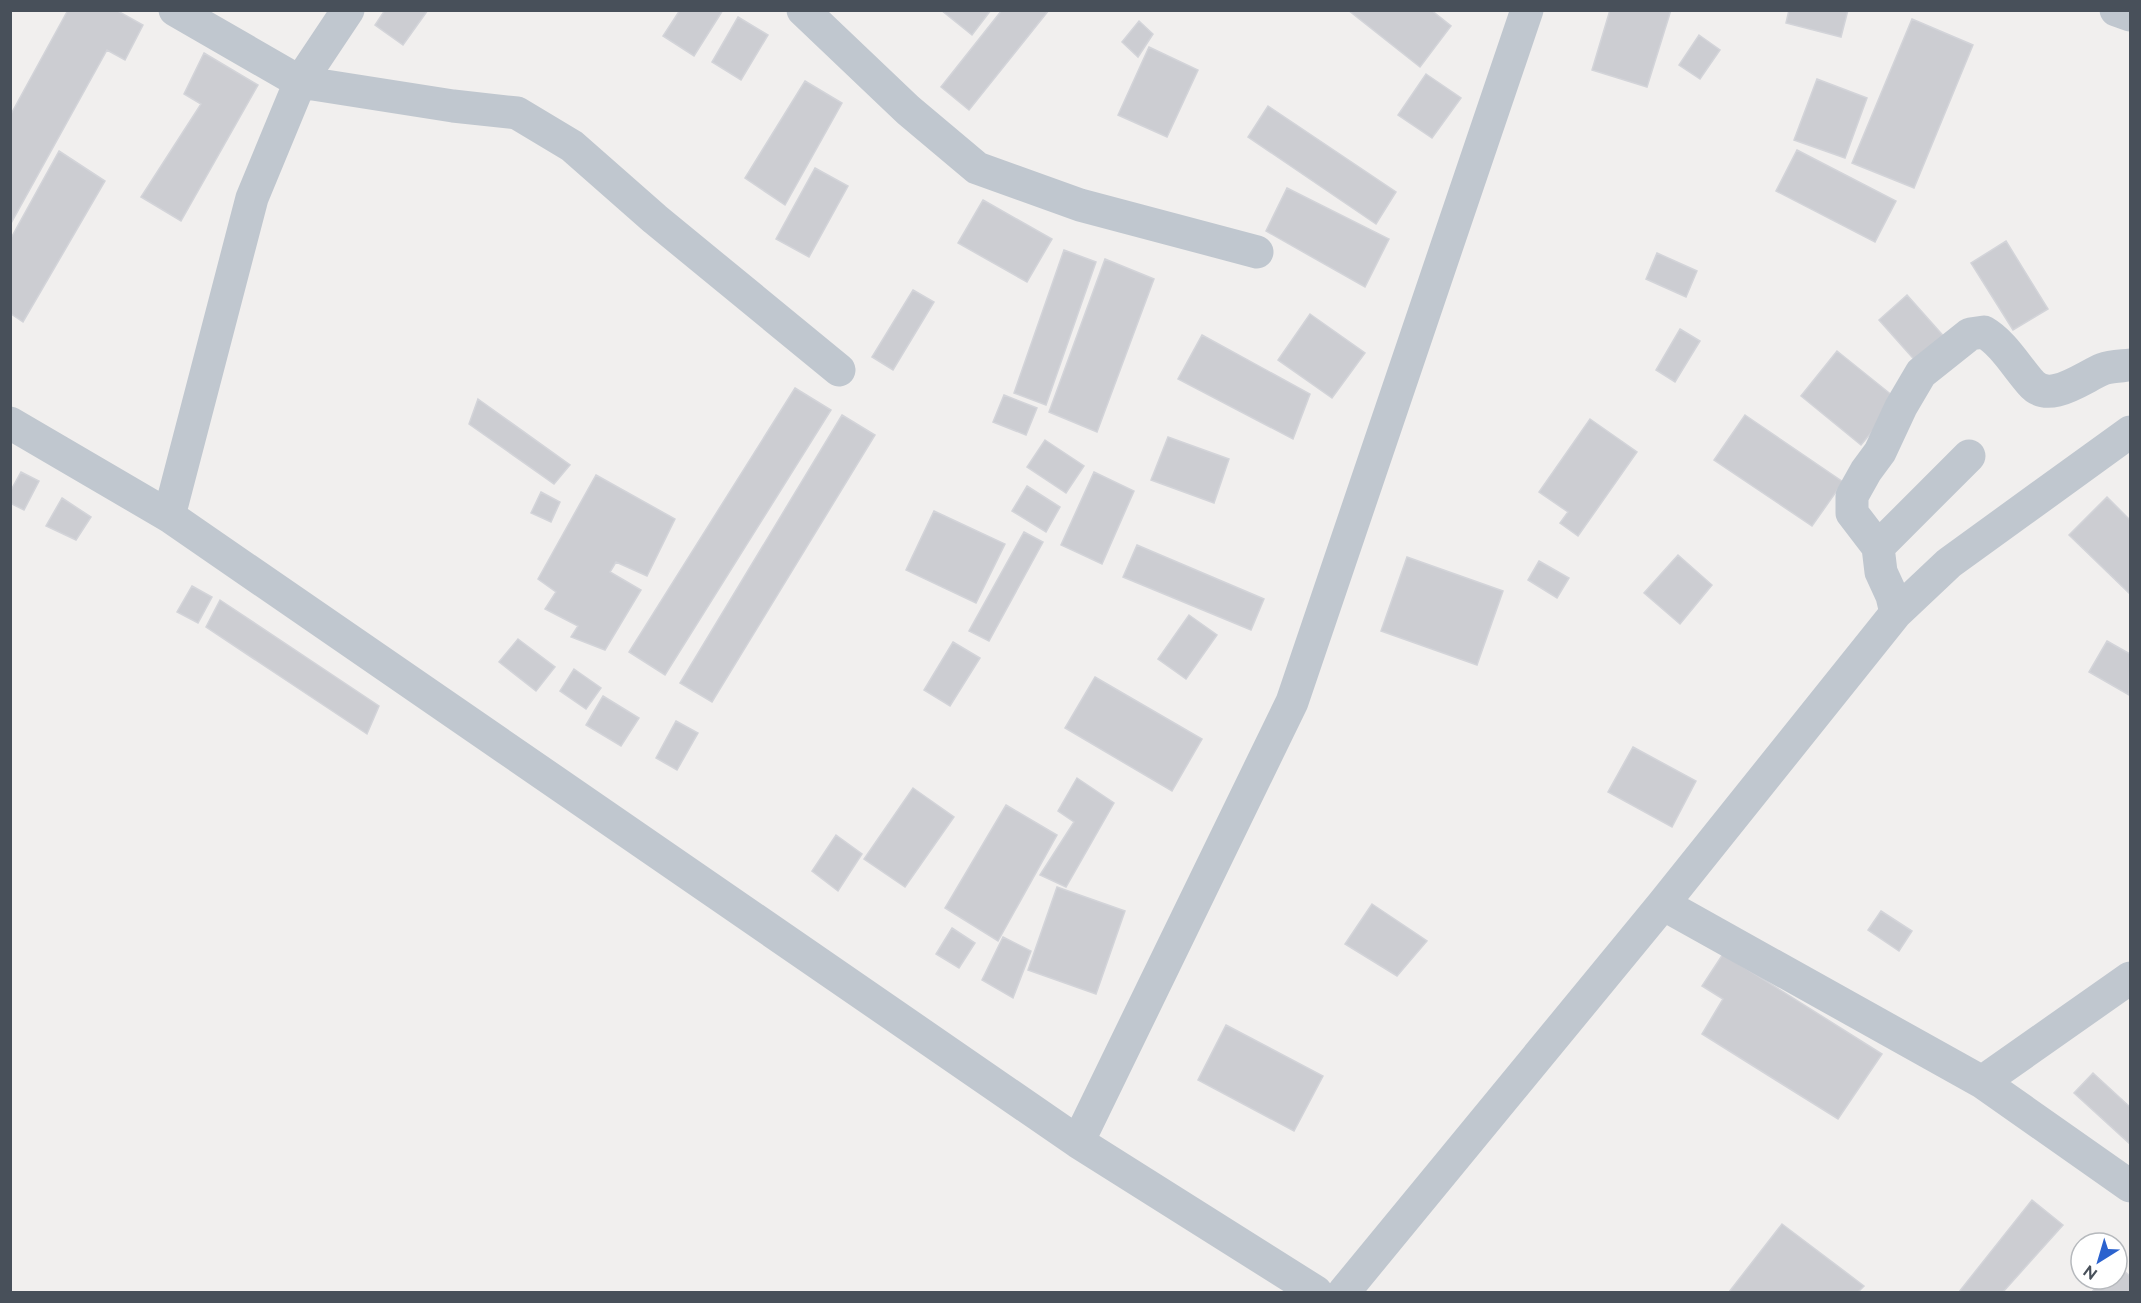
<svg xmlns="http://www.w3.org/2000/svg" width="2141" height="1303" font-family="Raleway,sans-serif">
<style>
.building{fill:#cccdd2;stroke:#d3d4d9;stroke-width:1.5}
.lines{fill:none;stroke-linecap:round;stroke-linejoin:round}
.minor{stroke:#c0c7cf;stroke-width:33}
</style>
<rect width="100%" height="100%" fill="#f1efee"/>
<path class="building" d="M 68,10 L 116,10 L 143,25 L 125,60 L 107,50 L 10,225 L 10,116 Z
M 385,10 L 428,10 L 403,45 L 375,25 Z
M 680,10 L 723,10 L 694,56 L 663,36 Z
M 941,10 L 991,10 L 972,35 Z
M 1002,10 L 1049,10 L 969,110 L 941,87 Z
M 1348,10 L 1431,10 L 1451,26 L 1420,67 Z
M 1610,10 L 1671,10 L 1647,87 L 1592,70 Z
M 1789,10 L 1848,10 L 1841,37 L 1786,23 Z
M 738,17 L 768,35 L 741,80 L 712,62 Z
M 1912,19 L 1973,45 L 1914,188 L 1852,163 Z
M 1139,21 L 1153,34 L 1138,57 L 1122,42 Z
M 1699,35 L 1720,50 L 1700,79 L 1679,65 Z
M 1149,47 L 1198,70 L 1167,137 L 1118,115 Z
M 204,53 L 258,85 L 181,221 L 141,197 L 201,104 L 184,94 Z
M 1426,74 L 1461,98 L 1432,138 L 1398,115 Z
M 1817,79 L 1867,98 L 1845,158 L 1794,140 Z
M 805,81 L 842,103 L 785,205 L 745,178 Z
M 1268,106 L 1396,192 L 1376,224 L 1248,137 Z
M 1797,150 L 1896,201 L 1875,242 L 1776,191 Z
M 59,151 L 105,181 L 23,322 L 10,313 L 10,240 Z
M 815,168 L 848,186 L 809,257 L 776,239 Z
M 1287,188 L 1389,239 L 1365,287 L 1266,231 Z
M 983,200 L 1052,239 L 1027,282 L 958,243 Z
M 2006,241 L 2048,309 L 2013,330 L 1971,263 Z
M 1064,250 L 1096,262 L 1046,405 L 1014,393 Z
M 1657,253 L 1697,271 L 1686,297 L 1646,279 Z
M 1105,259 L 1154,279 L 1097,432 L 1049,412 Z
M 913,290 L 934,302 L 893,370 L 872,357 Z
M 1907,295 L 1947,340 L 1919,365 L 1879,320 Z
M 1310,314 L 1365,353 L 1332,398 L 1278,360 Z
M 1680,329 L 1700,341 L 1675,382 L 1656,370 Z
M 1202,335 L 1310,394 L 1293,439 L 1178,379 Z
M 1837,351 L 1898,400 L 1861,445 L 1801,396 Z
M 795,388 L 831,410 L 665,675 L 629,652 Z
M 1004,395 L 1037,408 L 1026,435 L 993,422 Z
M 478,399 L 570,465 L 554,484 L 469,424 Z
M 842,415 L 875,435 L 712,702 L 680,683 Z
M 1745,415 L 1843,482 L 1812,526 L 1714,460 Z
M 1590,419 L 1637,452 L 1578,536 L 1560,523 L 1568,512 L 1539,492 Z
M 1168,437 L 1229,459 L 1214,503 L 1151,480 Z
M 1045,440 L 1084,466 L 1066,493 L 1027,467 Z
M 21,472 L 39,481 L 24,510 L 10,503 L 10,492 Z
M 1094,472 L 1134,491 L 1102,564 L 1061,545 Z
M 596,475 L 675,519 L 647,576 L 616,562 L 610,572 L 641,590 L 605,650 L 571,637 L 578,626 L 545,609 L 556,592 L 538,579 Z
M 1027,486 L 1060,507 L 1046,532 L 1012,511 Z
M 541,492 L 560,502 L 551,522 L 531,513 Z
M 2107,497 L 2130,520 L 2130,594 L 2069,535 Z
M 62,498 L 91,517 L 76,540 L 46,526 Z
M 934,511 L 1005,544 L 976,603 L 906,570 Z
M 1024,532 L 1043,542 L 989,641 L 969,631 Z
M 1137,545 L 1264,599 L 1251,630 L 1123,577 Z
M 1678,555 L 1712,585 L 1680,624 L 1644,593 Z
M 1407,557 L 1503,591 L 1477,665 L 1381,631 Z
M 1539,561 L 1569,578 L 1557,598 L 1528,580 Z
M 192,586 L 212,597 L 198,623 L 177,612 Z
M 220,600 L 379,706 L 367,734 L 206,627 Z
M 1189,615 L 1217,635 L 1186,679 L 1158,659 Z
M 518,639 L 555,667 L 536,691 L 499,662 Z
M 2107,641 L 2130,654 L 2129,695 L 2089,672 Z
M 953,642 L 980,658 L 950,706 L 924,690 Z
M 574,669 L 601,688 L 586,709 L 560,691 Z
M 1095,677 L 1202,739 L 1172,791 L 1065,728 Z
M 603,696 L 639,718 L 621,746 L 586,725 Z
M 676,721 L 698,733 L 677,770 L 656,758 Z
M 1633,747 L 1696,781 L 1672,827 L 1608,792 Z
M 1077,778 L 1114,803 L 1066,887 L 1040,875 L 1074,822 L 1058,811 Z
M 913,788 L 954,817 L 905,887 L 864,859 Z
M 1006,805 L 1057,835 L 998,941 L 945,908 Z
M 836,835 L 862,854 L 838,891 L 812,871 Z
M 1057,887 L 1125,911 L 1096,994 L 1028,970 Z
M 1372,904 L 1427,941 L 1397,976 L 1345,944 Z
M 1881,911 L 1912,931 L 1899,951 L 1868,930 Z
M 952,928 L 975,943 L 959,968 L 936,954 Z
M 1003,937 L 1031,951 L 1013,998 L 982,980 Z
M 1723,954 L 1882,1054 L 1838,1119 L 1702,1034 L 1723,999 L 1702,986 Z
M 1226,1025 L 1323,1076 L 1294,1131 L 1198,1080 Z
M 2093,1073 L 2130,1107 L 2130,1144 L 2074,1093 Z
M 2032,1200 L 2063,1225 L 2003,1292 L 1959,1292 Z
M 1782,1224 L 1864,1286 L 1858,1292 L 1729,1292 Z
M 2117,1265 L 2130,1276 L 2130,1292 L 2092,1292 L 2102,1279 L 2117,1279 Z"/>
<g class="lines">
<path class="minor" d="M 175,10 L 300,82 L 453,106 L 517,113 L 572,146 L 655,219 L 839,370
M 803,10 L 908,110 L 977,168 L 1080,205 L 1257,252
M 2116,10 L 2130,15
M 10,423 L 169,516 L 1078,1142 L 1316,1292
M 169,516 L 252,198 L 300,82 L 348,10
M 1878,547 L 1969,456
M 1896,613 L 1892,596 L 1881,572 L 1878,547 L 1852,513 L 1852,496 L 1866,471 L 1880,452 L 1901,407 L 1921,373 L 1970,334 L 1984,332 C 2003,343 2016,366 2031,383 C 2049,405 2083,377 2103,369 C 2111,366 2122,366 2130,365
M 1663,904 L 1982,1082 L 2130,1186
M 1982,1082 L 2130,978
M 1078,1142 L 1292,702 L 1527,10
M 1344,1292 L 1663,904 L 1896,613 L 1949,563 L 2130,432"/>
</g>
<rect width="2141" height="1303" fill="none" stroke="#48505a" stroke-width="24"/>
<g transform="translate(2099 1261) rotate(217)"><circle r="28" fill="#ffffff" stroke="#b6b9bd" stroke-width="1.5"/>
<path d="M0-4.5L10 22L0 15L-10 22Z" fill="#2b62ce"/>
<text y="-9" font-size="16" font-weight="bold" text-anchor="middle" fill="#48505a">N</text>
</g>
</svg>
